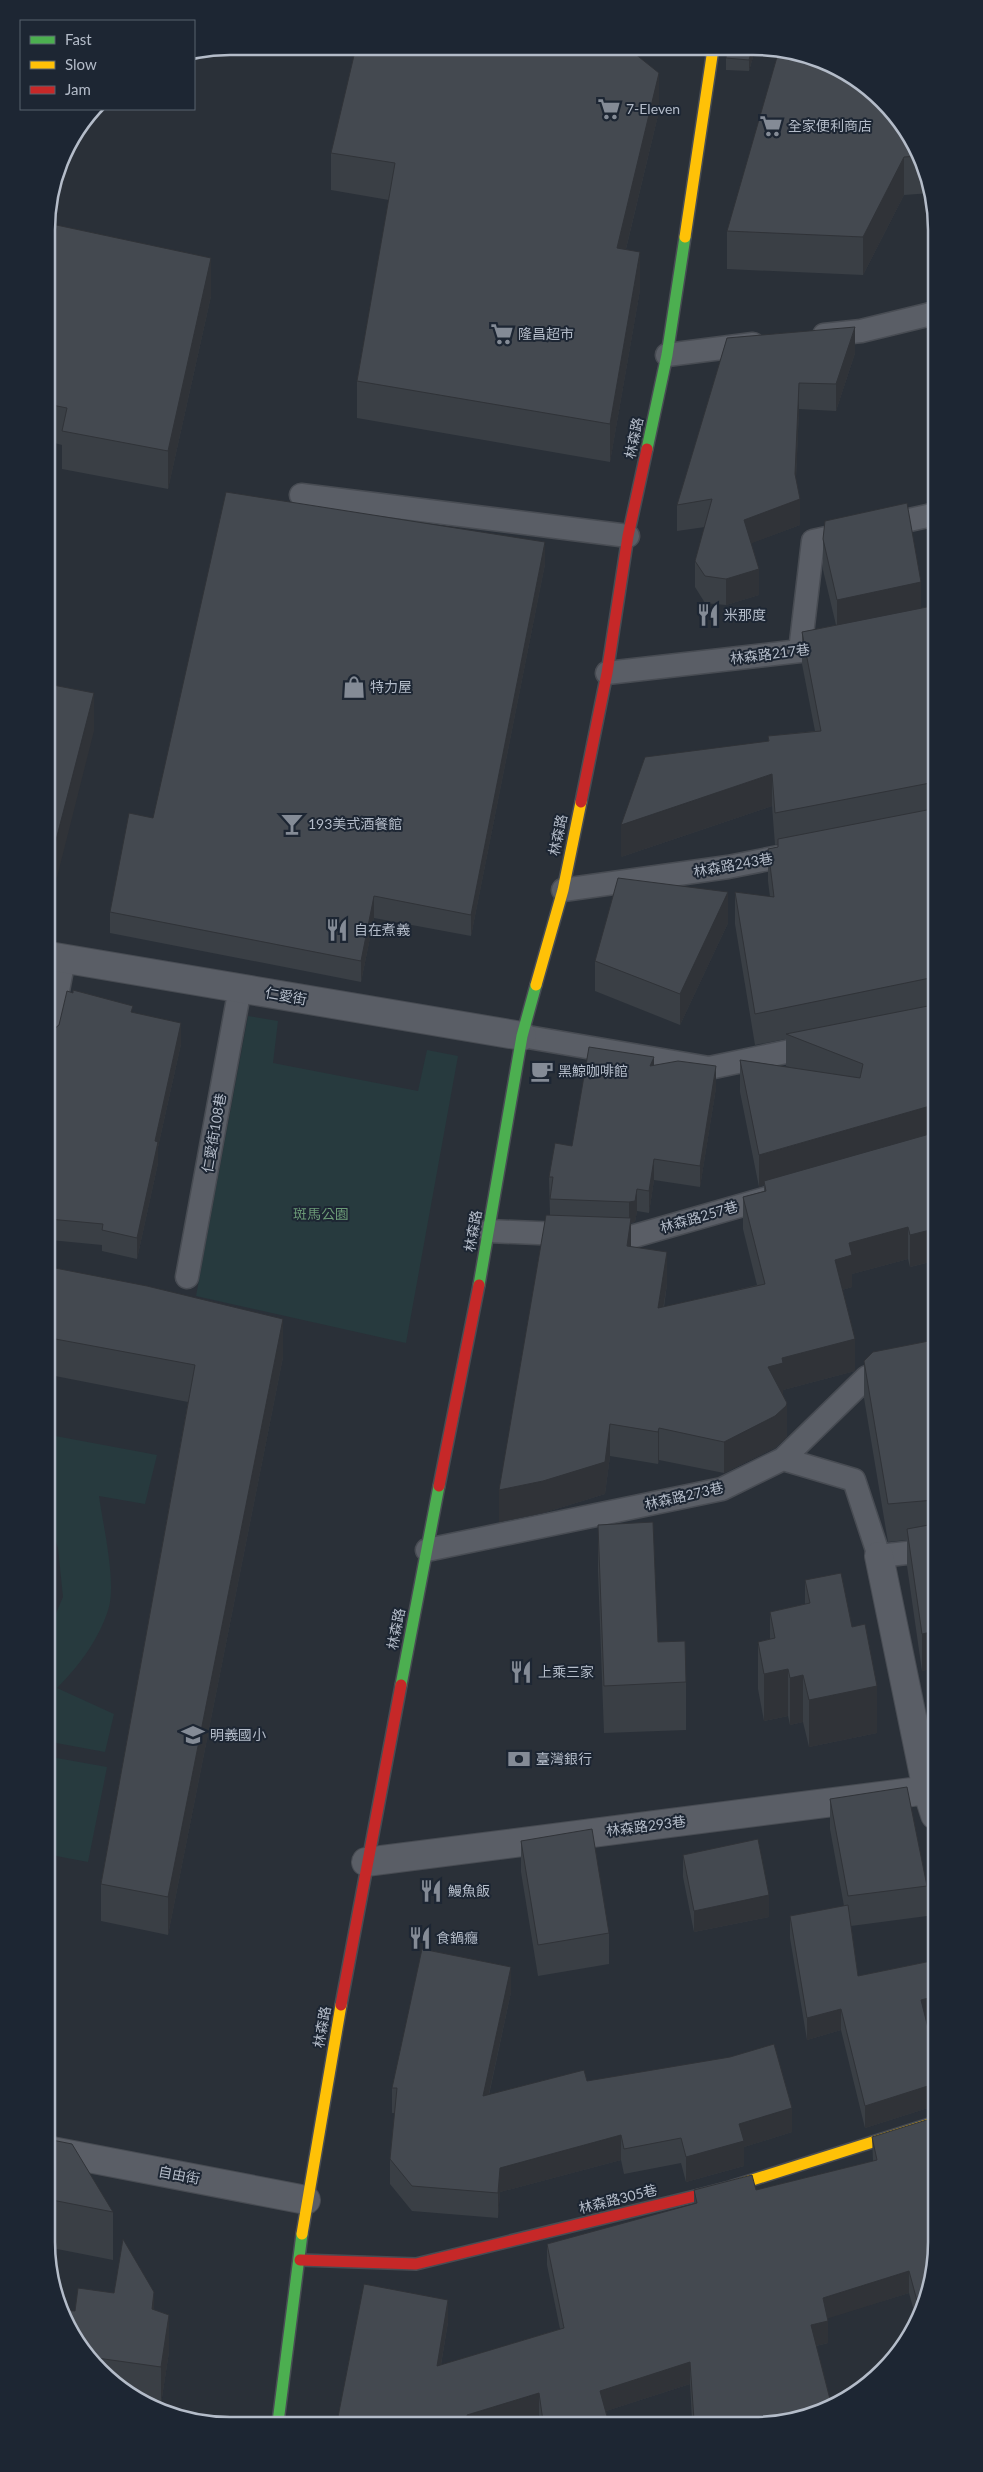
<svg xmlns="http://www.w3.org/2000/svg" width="983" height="2472" font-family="Lato,'Noto Sans TC',sans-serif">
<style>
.green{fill:#273a3e}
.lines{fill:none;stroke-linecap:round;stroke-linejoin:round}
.lane-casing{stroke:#484c53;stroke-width:25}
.street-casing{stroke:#484c53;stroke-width:30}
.fast-casing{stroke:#484c53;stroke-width:14}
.slow-casing{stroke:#484c53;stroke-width:14}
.jam-casing{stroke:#484c53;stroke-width:14}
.lane{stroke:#5a5e66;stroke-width:22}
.street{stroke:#5a5e66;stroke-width:28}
.fast{stroke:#4caf50;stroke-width:11}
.slow{stroke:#ffc107;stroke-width:11}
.jam{stroke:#c62828;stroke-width:11}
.wall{fill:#3a3f45}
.shaded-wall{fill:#303338}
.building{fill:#444950;stroke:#303338}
.labels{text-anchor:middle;stroke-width:4;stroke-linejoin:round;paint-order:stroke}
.poi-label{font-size:14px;fill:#b4bcc9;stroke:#1d2633;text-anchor:start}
.street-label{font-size:14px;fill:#b4bcc9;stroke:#1d2633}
.park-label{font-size:14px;fill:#6b9a76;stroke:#1d2633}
.rim{fill:none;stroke:#b4bcc9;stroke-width:2.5}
</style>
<rect width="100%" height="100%" fill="#2a3038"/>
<path class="green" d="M 248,1016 L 278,1021 L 273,1063 L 418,1091 L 427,1050 L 458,1056 L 406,1343 L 196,1296 Z
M 50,1435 L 157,1455 L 145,1504 L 99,1496 C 103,1525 116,1580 109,1607 C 100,1638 79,1666 57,1688 L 114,1714 L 105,1752 L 51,1742 L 51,1625 L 63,1597 L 58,1548 L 50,1525 Z
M 51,1757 L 107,1767 L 88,1862 L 51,1855 Z"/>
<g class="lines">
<defs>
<path id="lane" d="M 824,335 L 861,331 L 931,314
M 667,355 L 753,344
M 301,495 L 628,536
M 800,651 L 813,541 L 932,515
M 607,673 L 800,651 L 833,645
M 563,890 L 728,867 L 799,853
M 522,1036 L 709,1068 L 814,1046
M 49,1038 L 64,959
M 489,1231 L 631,1237 L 771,1197
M 187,1277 L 240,988
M 783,1459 L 854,1480 L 879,1556 L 934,1550
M 427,1550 L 722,1489 L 783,1459 L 867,1377 L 894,1372"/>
<path id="street" d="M 49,956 L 522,1036
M 879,1556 L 927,1790 L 935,1815
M 366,1862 L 935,1789
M 52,2151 L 306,2200"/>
<path id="fast" d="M 647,449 L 667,355 L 685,237
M 479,1285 L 522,1036 L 536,985
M 401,1685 L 439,1486
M 278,2422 L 302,2234"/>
<path id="slow" d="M 685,237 L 713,49
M 536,985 L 563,890 L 581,802
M 699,2195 L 730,2187 L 936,2122
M 302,2234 L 341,2005"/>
<path id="jam" d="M 581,802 L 607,673 L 628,536 L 647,449
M 439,1486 L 479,1285
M 341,2005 L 401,1685
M 300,2260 L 416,2264 L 699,2195"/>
</defs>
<use href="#lane" class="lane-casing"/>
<use href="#street" class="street-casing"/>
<use href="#fast" class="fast-casing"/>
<use href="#slow" class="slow-casing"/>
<use href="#jam" class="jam-casing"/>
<use href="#lane" class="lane"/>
<use href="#street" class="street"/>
<use href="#fast" class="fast"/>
<use href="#slow" class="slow"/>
<use href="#jam" class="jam"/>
</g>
<path class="wall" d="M 727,49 L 755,50 L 749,71 L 726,70 L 726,58 Z
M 659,111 L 626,249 L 640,290 L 610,462 L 357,418 L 357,381 L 389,200 L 331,190 L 331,153 Z
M 912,138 L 931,182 L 931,193 L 904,195 L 863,275 L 727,269 L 727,231 Z
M 47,223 L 211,296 L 168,489 L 62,469 L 62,445 L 47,441 Z
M 727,338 L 855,353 L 836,411 L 799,409 L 796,479 L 800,525 L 751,543 L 759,595 L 726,605 L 705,603 L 695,587 L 695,561 L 705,527 L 677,531 L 677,505 Z
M 823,539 L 921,608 L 932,606 L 934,1261 L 910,1267 L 908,1259 L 852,1274 L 852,1287 L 842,1290 L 855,1371 L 783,1390 L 783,1395 L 787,1435 L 786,1438 L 775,1448 L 724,1473 L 659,1460 L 658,1464 L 610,1456 L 605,1494 L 543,1513 L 499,1522 L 550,1215 L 549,1177 L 572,1146 L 654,1065 L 716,1088 L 700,1187 L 654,1180 L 649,1213 L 637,1211 L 635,1222 L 631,1223 L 631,1247 L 667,1284 L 664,1307 L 757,1285 L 743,1229 L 743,1197 L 764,1191 L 764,1185 L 759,1187 L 740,1092 L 740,1060 L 789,1067 L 786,1066 L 786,1039 L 755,1045 L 735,924 L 735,892 L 770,897 L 768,881 L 768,849 L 778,847 L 778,844 L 775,845 L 772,806 L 621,857 L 768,741 L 768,736 L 815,731 L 802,664 L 802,632 L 836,625 L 823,570 Z
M 545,564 L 471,936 L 374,918 L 361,982 L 110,933 L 110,912 L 153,818 Z
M 728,923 L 680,1025 L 595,991 L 595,961 Z
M 133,1012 L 181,1044 L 158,1147 L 158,1163 L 137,1259 L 102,1251 L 102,1245 L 50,1240 L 49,1029 Z
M 50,1267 L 283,1357 L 168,1935 L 101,1921 L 101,1884 L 188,1402 L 50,1375 Z
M 934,1340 L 935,1668 L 922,1671 L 907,1566 L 907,1540 L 888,1542 L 864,1398 L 864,1361 Z
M 598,1525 L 658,1642 L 686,1682 L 686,1730 L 604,1733 L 598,1572 Z
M 805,1580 L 852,1627 L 877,1733 L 809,1747 L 803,1722 L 790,1725 L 788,1716 L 764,1721 L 758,1689 L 758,1642 L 770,1639 L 770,1612 L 805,1604 Z
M 830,1799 L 927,1886 L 927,1916 L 851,1926 L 858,1976 L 936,1960 L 936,2017 L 926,2020 L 936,2060 L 936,2108 L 931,2107 L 865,2128 L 841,2030 L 807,2040 L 790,1938 L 790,1916 L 844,1906 L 830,1829 Z
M 521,1841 L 609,1933 L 609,1964 L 538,1976 L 521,1872 Z
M 683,1855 L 769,1917 L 694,1932 L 683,1877 Z
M 511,1992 L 489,2095 L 587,2081 L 792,2132 L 744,2147 L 744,2166 L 686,2182 L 681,2163 L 624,2174 L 621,2160 L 500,2192 L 498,2218 L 412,2211 L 390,2184 L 390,2159 L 395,2113 L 392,2113 L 392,2088 Z
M 872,2137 L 923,2312 L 917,2322 L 909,2293 L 827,2318 L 828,2343 L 816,2346 L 801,2420 L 692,2420 L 690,2384 L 606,2411 L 608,2420 L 540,2421 L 539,2415 L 521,2421 L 337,2422 L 448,2322 L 441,2365 L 560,2329 L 547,2265 L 547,2244 L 694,2204 L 694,2190 L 756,2190 L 873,2161 Z
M 52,2140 L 113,2212 L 113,2260 L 52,2248 Z
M 154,2310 L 169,2352 L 161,2404 L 139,2401 L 108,2380 L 71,2334 L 75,2311 Z"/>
<path class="shaded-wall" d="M 752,49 L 755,50 L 749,71 L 749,60 Z
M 659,73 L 659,111 L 617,286 L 617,248 Z
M 904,157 L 904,195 L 863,275 L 863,237 Z
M 640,252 L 640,290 L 610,462 L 610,424 Z
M 211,258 L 211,296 L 168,489 L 168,451 Z
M 855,327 L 855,353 L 836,411 L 836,384 Z
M 799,383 L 799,409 L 795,500 L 795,474 Z
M 800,499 L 800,525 L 744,546 L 744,520 Z
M 545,542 L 545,564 L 471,936 L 471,915 Z
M 759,569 L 759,595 L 726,605 L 726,579 Z
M 921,582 L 921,613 L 837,630 L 837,600 Z
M 94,693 L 94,731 L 49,909 L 48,871 Z
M 772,774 L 772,806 L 621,857 L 621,825 Z
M 728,892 L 728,923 L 680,1025 L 680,994 Z
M 374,896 L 374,918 L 361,982 L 361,961 Z
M 181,1023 L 181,1044 L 158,1147 L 158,1163 L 137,1259 L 137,1238 L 155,1141 Z
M 654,1057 L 654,1079 L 650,1066 Z
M 716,1066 L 716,1088 L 700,1187 L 700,1166 Z
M 930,1106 L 930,1138 L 764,1181 L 764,1185 L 759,1187 L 759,1155 Z
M 654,1159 L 654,1180 L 649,1213 L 649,1191 Z
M 637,1189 L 637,1211 L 635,1222 L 631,1223 L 631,1250 L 627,1246 L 629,1224 L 629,1202 Z
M 908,1227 L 908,1259 L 852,1274 L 852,1287 L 835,1292 L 835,1260 L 849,1243 Z
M 934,1229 L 934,1261 L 910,1267 L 910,1235 Z
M 667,1252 L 667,1284 L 658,1340 L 658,1308 Z
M 283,1319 L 283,1357 L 168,1935 L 168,1897 Z
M 855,1339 L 855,1371 L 783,1390 L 783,1395 L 768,1399 L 768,1367 L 782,1358 Z
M 787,1403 L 787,1435 L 786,1438 L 775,1448 L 724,1473 L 724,1442 Z
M 610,1424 L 610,1456 L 605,1494 L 543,1513 L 499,1522 L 499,1490 Z
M 659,1428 L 659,1460 L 658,1464 L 658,1432 Z
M 935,1631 L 935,1668 L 922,1671 L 922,1634 Z
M 788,1669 L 788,1716 L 764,1721 L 764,1674 Z
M 803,1675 L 803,1722 L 790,1725 L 790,1678 Z
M 877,1686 L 877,1733 L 809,1747 L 809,1700 Z
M 769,1895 L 769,1917 L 694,1932 L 694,1911 Z
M 511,1967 L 511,1992 L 483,2121 L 483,2096 Z
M 936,1996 L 936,2017 L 921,2021 L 921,2000 Z
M 841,2009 L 841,2030 L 807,2040 L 807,2018 Z
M 931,2085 L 931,2107 L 865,2128 L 865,2106 Z
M 792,2108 L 792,2132 L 744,2147 L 744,2166 L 686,2182 L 686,2157 L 739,2124 Z
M 621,2135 L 621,2160 L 500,2192 L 498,2218 L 498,2193 L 500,2168 Z
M 909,2271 L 909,2293 L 823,2320 L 823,2298 Z
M 154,2292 L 154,2329 L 152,2309 Z
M 448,2300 L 448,2322 L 437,2388 L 437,2366 Z
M 169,2315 L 169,2352 L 161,2404 L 161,2367 Z
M 828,2321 L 828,2343 L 811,2347 L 811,2325 Z
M 690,2362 L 690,2384 L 600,2413 L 600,2391 Z
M 539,2393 L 539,2415 L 521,2421 L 467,2421 L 467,2415 Z"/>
<path class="building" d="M 356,47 L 629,49 L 659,73 L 617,248 L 640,252 L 610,424 L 357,381 L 395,163 L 331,153 Z
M 727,49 L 752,49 L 749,60 L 726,58 Z
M 779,50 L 789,50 L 835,65 L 883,100 L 912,138 L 920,156 L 904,157 L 863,237 L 727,231 Z
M 47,223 L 211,258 L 168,451 L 62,431 L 67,408 L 47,404 Z
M 855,327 L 836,384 L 799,383 L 795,474 L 800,499 L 744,520 L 759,569 L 726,579 L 705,576 L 695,561 L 712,499 L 677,505 L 727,338 Z
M 226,492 L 545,542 L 471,915 L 374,896 L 361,961 L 110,912 L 129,813 L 153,818 Z
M 907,503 L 921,582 L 837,600 L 823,539 L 825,521 Z
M 932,606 L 932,784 L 930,783 L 775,813 L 772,774 L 621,825 L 645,757 L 769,741 L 768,736 L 821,731 L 802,632 Z
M 48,684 L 94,693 L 48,871 Z
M 932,809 L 933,979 L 930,978 L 755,1014 L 735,892 L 774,897 L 768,849 L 778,847 L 778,839 Z
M 618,878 L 728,892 L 680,994 L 595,961 Z
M 73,990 L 133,1006 L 131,1012 L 181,1023 L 155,1141 L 158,1142 L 137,1238 L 102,1230 L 103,1224 L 49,1219 L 49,1029 L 54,1029 L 59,1025 L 67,991 L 73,993 Z
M 933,1005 L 933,1107 L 930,1106 L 759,1155 L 740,1060 L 860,1078 L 863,1064 L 786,1034 Z
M 589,1047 L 654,1057 L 650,1066 L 678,1061 L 716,1066 L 700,1166 L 654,1159 L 649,1191 L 637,1189 L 635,1201 L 629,1202 L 550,1199 L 553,1177 L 549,1177 L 555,1143 L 572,1146 Z
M 933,1133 L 934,1229 L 910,1235 L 908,1227 L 849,1243 L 852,1255 L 835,1260 L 855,1339 L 782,1358 L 783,1363 L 768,1367 L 787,1403 L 786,1406 L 775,1416 L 724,1442 L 659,1428 L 658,1432 L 610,1424 L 605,1462 L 543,1481 L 499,1490 L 546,1215 L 631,1218 L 627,1246 L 667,1252 L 658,1308 L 765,1284 L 743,1197 L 766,1191 L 764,1181 Z
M 50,1267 L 147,1286 L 283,1319 L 168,1897 L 101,1884 L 195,1365 L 50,1338 Z
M 934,1340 L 934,1500 L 888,1504 L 864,1361 L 873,1352 Z
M 653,1522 L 658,1642 L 685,1641 L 686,1682 L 604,1686 L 598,1525 Z
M 934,1524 L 935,1631 L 922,1634 L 907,1529 Z
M 841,1573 L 852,1627 L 865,1624 L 877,1686 L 809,1700 L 803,1675 L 790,1678 L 788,1669 L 764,1674 L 758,1642 L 775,1638 L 770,1612 L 810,1603 L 805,1580 Z
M 907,1787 L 927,1886 L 848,1896 L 830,1799 Z
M 592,1829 L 609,1933 L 538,1945 L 521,1841 Z
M 758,1839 L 769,1895 L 694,1911 L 683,1855 Z
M 848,1905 L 858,1976 L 936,1960 L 936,1996 L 921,2000 L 936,2060 L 936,2086 L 931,2085 L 865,2106 L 841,2009 L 807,2018 L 790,1916 Z
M 422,1949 L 511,1967 L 483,2096 L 584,2070 L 587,2081 L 730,2057 L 774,2044 L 792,2108 L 739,2124 L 744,2141 L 686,2157 L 681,2138 L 624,2149 L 621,2135 L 500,2168 L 498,2193 L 412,2186 L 390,2159 L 397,2088 L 392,2088 Z
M 936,2117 L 936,2254 L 923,2312 L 920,2312 L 909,2271 L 823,2298 L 828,2321 L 811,2325 L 832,2407 L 801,2420 L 694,2420 L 690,2362 L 600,2391 L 608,2420 L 543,2421 L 539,2393 L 467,2415 L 468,2421 L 337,2422 L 364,2284 L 448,2300 L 437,2366 L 564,2328 L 547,2244 L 697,2203 L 694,2190 L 752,2175 L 756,2190 L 877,2160 L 872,2137 Z
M 52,2140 L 72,2144 L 113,2212 L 52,2200 Z
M 123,2239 L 154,2292 L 152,2309 L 169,2315 L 161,2367 L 90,2357 L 71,2334 L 61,2310 L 75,2311 L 78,2288 L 114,2293 Z"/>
<defs>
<symbol id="supermarket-bare" viewBox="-9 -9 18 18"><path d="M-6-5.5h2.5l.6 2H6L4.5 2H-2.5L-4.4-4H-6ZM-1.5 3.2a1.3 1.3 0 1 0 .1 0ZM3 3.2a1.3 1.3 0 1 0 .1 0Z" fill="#848b96" stroke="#1d2633" stroke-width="2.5" paint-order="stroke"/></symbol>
<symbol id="restaurant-bare" viewBox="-9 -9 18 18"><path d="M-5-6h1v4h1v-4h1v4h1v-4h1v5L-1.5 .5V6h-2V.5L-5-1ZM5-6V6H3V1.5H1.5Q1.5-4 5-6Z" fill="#848b96" stroke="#1d2633" stroke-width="2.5" paint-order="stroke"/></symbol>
<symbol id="shop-bare" viewBox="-9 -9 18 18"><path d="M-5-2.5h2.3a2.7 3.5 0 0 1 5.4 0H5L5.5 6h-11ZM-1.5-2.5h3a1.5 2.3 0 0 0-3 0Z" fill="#848b96" stroke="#1d2633" stroke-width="2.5" paint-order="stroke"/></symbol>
<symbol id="bar-bare" viewBox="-9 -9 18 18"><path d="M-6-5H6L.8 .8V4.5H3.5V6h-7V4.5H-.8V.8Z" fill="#848b96" stroke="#1d2633" stroke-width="2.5" paint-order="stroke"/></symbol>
<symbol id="cafe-bare" viewBox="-9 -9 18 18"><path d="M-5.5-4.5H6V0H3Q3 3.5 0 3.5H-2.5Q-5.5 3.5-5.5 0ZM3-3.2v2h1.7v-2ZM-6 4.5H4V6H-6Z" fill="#848b96" stroke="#1d2633" stroke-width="2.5" paint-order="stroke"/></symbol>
<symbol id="school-bare" viewBox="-9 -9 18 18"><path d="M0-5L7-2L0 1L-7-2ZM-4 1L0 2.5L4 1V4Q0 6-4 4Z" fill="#848b96" stroke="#1d2633" stroke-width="2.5" paint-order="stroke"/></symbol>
<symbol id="bank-bare" viewBox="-9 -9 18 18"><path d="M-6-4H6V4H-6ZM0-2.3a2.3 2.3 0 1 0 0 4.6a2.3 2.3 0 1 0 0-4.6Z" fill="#848b96" stroke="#1d2633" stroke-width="2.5" paint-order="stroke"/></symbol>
</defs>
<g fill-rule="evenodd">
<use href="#supermarket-bare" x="593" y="93" width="32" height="32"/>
<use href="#supermarket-bare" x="755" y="110" width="32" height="32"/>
<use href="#supermarket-bare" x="486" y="318" width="32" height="32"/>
<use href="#restaurant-bare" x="692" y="599" width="32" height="32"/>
<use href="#shop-bare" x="338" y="671" width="32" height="32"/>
<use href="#bar-bare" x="276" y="808" width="32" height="32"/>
<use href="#restaurant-bare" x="321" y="914" width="32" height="32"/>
<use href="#cafe-bare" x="526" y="1055" width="32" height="32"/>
<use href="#restaurant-bare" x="505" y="1656" width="32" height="32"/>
<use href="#school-bare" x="177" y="1719" width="32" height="32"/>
<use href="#bank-bare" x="503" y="1743" width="32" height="32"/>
<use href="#restaurant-bare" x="415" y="1875" width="32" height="32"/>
<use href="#restaurant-bare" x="404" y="1922" width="32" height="32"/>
</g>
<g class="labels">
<g class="poi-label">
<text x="626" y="114">7-Eleven</text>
<text x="788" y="131">全家便利商店</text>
<text x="518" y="339">隆昌超市</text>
<text x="724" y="620">米那度</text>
<text x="370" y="692">特力屋</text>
<text x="308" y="829">193美式酒餐館</text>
<text x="354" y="935">自在煮義</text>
<text x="558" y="1076">黑鯨咖啡館</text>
<text x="538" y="1677">上乘三家</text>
<text x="210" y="1740">明義國小</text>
<text x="536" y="1764">臺灣銀行</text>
<text x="448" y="1896">鰻魚飯</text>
<text x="436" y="1943">食鍋癮</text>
</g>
<g class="street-label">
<text transform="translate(634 438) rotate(-78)" y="5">林森路</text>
<text transform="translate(770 654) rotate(-7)" y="5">林森路217巷</text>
<text transform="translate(558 835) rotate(-78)" y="5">林森路</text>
<text transform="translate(733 865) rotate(-10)" y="5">林森路243巷</text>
<text transform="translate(286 996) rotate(10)" y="5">仁愛街</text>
<text transform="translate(214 1133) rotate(-80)" y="5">仁愛街108巷</text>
<text transform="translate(699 1217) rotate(-16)" y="5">林森路257巷</text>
<text transform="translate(473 1231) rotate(-80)" y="5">林森路</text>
<text transform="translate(684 1496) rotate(-13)" y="5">林森路273巷</text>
<text transform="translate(396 1629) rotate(-79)" y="5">林森路</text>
<text transform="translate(646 1826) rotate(-7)" y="5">林森路293巷</text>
<text transform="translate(322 2027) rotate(-80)" y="5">林森路</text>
<text transform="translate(179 2175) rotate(11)" y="5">自由街</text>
<text transform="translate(618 2199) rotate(-14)" y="5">林森路305巷</text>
</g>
<g class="park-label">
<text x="321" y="1219">斑馬公園</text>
</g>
</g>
<path d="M0 0H983V2472H0ZM230 55H753A175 175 0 0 1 928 230V2242A175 175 0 0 1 753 2417H230A175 175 0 0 1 55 2242V230A175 175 0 0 1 230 55Z" fill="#1d2633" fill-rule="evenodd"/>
<path class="rim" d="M230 55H753A175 175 0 0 1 928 230V2242A175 175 0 0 1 753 2417H230A175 175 0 0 1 55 2242V230A175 175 0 0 1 230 55Z"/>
<rect x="20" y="20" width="175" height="90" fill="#1d2633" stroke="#59626f"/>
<rect x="30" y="36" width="25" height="8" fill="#4caf50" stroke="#59626f"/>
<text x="65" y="45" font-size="15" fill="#b4bcc9">Fast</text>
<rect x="30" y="61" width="25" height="8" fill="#ffc107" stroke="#59626f"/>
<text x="65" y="70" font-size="15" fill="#b4bcc9">Slow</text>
<rect x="30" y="86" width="25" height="8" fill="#c62828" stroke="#59626f"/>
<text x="65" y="95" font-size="15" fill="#b4bcc9">Jam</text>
</svg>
